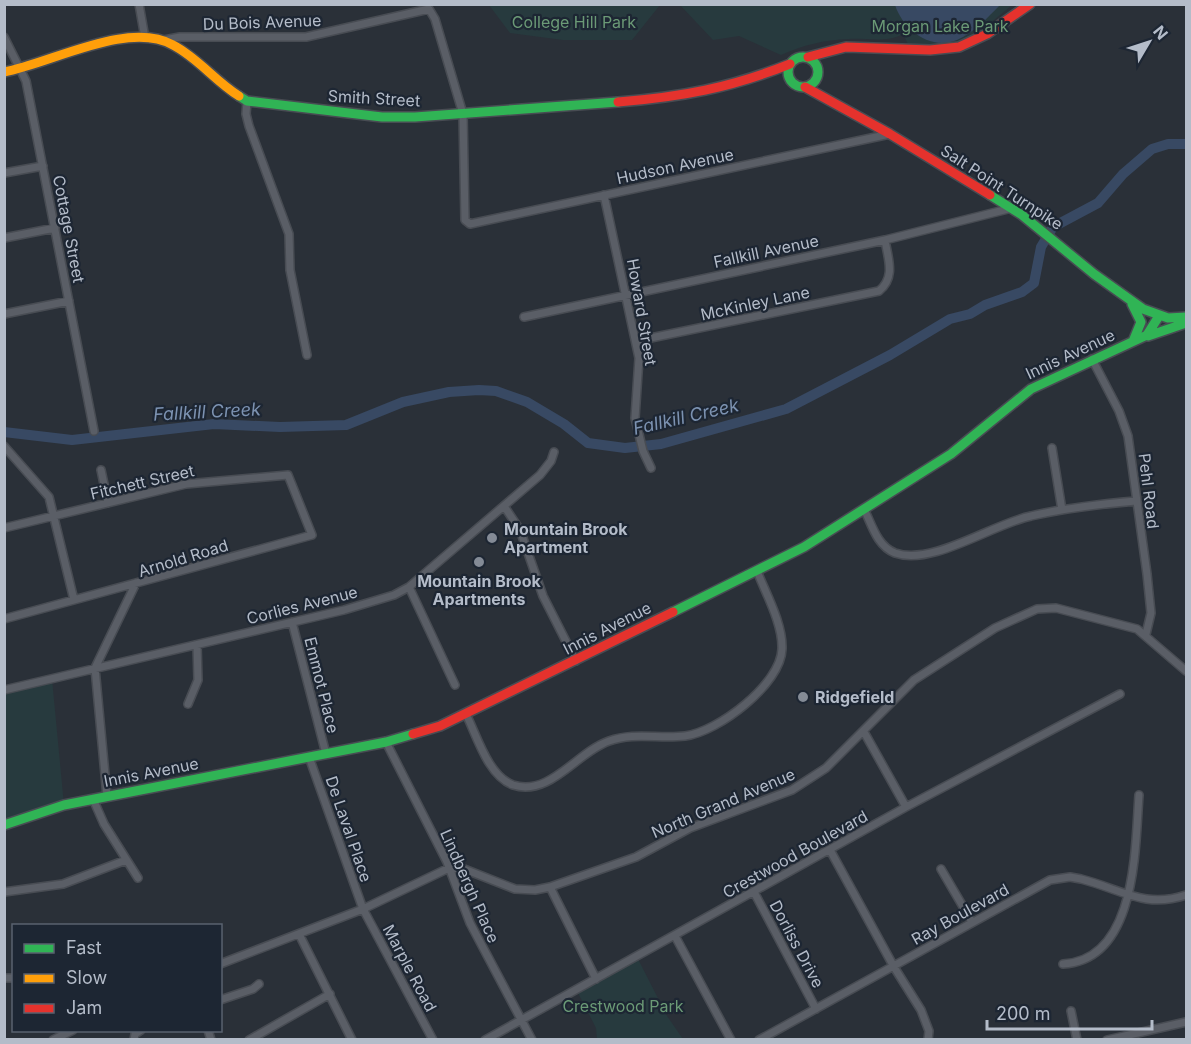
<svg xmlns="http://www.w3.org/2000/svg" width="1191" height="1044" font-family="Inter,sans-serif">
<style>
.green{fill:#273a3e}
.water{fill:#384963}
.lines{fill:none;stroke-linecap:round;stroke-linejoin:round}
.river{stroke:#384963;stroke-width:10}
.street-casing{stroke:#484c53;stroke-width:10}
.fast-casing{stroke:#484c53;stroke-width:12}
.slow-casing{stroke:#484c53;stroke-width:12}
.jam-casing{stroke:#484c53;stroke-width:12}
.street{stroke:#5a5e66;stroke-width:7}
.fast{stroke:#30b455;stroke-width:9}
.slow{stroke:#ff9f0a;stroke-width:9}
.jam{stroke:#e5322d;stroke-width:9}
.poi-dot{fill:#848b96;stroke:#1d2633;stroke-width:2}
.labels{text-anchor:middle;stroke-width:4.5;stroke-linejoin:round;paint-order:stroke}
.street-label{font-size:16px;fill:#b4bcc9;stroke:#1d2633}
.park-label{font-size:16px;fill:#6b9a76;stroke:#1d2633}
.poi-label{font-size:16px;font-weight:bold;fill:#b4bcc9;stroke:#1d2633;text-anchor:start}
.water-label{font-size:18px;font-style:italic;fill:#7c92b1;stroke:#1d2633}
</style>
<rect width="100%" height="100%" fill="#2a3038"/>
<path class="green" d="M 489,5 L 660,5 L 632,40 L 563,40 L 510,33 Z
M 680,5 L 1012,5 L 970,40 L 947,50 L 911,50 L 903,34 C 887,43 867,38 849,39 C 824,40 803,45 781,55 L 739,36 L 713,40 Z
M 52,679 L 64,805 L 5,825 L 5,690 Z
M 638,959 L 667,1016 L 683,1039 L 597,1039 L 596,1028 L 577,991 Z"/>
<path class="water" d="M 895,5 L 895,4 L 1000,5 C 987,18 975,32 957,40 C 929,51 903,29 895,5 Z"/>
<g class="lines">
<path class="river" d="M 4,432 L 72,440 L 214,424 L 280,427 L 346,425 L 403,402 L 449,392 L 479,390 L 496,391 L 527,402 L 564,424 L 588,443 L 625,448 L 661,444 L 786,409 L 890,355 L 950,319 L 970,314 L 985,305 L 1022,292 L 1034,283 L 1041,247 L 1053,227 L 1098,203 L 1123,174 L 1152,149 L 1168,144 L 1186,144"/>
<defs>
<path id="street" d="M 139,4 L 145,38
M 4,37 L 26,81 L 94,431
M 164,40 L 180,37 L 306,37 L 429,9 L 435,19 L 463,114 L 465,220 L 470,224 L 890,134
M 247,101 L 246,114 L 249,126 L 289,234 L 290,270 L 307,355
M 4,173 L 43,166
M 604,195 L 639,358 L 635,418 L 643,451 L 651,468
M 4,238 L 55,228
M 4,314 L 69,301
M 524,317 L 885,240 L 1012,208
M 636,341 L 879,291 C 896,277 888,259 885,240
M 1092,359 L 1119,411 L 1128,436 L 1147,574 L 1151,613 L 1146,634
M 4,446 L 49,497 L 74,600
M 1052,448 L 1062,510
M 101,470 L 108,503
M 504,506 L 520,530 L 543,596 L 576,661
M 864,509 C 872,525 877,546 895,553 C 933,566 992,524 1031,516 C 1065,508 1101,504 1136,501
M 4,528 L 186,484 L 288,475 L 312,535 L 4,619
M 409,587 L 455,685
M 292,622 L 326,754
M 4,690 L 344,610 L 394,595 L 409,587 L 540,475 L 551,461 L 554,452
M 188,704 L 198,680 L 197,645
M 466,714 C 477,736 488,776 513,785 C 550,797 577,752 609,741 C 634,732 659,739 685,736 C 718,732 781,684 782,649 C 783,624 766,594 757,571
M 864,732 L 906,807
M 386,742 L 447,862 L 470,923 L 532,1040
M 309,757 L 363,909 L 433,1040
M 107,796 L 95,668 L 136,583
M 93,799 L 104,824 L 138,878
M 830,850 L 894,967 L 921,1010 L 929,1031 L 928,1040
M 941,869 L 972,922
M 550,887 L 596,979
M 4,892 L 63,884 L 126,860
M 754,892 L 816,1009
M 300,936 L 352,1040
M 675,936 L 731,1040
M 220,964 L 363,909 L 449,868 L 464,869 L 515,889 L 535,890 L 550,887 L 636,857 L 690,828 L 792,790 L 826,768 L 914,680 L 995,628 L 1037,609 L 1056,608 L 1137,629 L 1186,671
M 1063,964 C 1137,960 1135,848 1139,795
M 4,978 L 14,978
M 220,1000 L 253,989 L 259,984
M 1071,1011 L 1077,1040
M 208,1030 L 211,1040
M 53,1040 L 73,1030
M 134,1040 L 135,1034 L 141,1030
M 249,1040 L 330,994
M 485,1040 L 906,807 L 1120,694
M 759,1040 L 1050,880 L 1070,877 L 1081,879 C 1121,889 1144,909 1186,895
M 1107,1040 L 1186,1022"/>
<path id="fast" d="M788 72a15 15 0 1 1 30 0a15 15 0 1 1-30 0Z
M 239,96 L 247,101 L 382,117 L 415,117 L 618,102
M 990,195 L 1022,215 L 1094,274 L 1143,309 L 1168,318 L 1186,317
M 1132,304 L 1141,322 L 1134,339
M 1148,336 L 1186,323
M 673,612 L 804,547 L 951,454 L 1031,389 L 1147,335 L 1159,316
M 4,825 L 64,805 L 386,742 L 413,734"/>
<path id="slow" d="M 4,72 C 52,63 128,20 173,45 C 198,58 215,81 239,96"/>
<path id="jam" d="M 808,57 L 846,47 L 930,50 L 959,47 L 987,34 L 1030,4
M 805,87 L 890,134 L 990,195
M 618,102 C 681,97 730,88 790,64
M 413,734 L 440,726 L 673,612"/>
</defs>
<use href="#street" class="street-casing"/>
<use href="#fast" class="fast-casing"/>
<use href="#slow" class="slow-casing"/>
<use href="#jam" class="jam-casing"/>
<use href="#street" class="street"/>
<use href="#fast" class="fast"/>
<use href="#slow" class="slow"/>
<use href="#jam" class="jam"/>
</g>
<g class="poi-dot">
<circle cx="492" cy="538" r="6"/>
<circle cx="479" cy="562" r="6"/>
<circle cx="803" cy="697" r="6"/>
</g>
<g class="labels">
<g class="street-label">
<text transform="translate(262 22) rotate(-2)" y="6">Du Bois Avenue</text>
<text transform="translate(374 98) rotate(3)" y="6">Smith Street</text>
<text transform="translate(675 166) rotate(-12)" y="6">Hudson Avenue</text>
<text transform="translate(1002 187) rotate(33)" y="6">Salt Point Turnpike</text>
<text transform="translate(69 229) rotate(79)" y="6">Cottage Street</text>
<text transform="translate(766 251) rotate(-12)" y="6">Fallkill Avenue</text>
<text transform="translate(755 303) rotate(-12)" y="6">McKinley Lane</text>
<text transform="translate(642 312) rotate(80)" y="6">Howard Street</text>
<text transform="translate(1070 354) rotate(-25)" y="6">Innis Avenue</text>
<text transform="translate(142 482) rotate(-13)" y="6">Fitchett Street</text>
<text transform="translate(1149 491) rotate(83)" y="6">Pehl Road</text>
<text transform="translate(183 558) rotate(-17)" y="6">Arnold Road</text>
<text transform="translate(302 605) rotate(-14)" y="6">Corlies Avenue</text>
<text transform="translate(607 628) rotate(-27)" y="6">Innis Avenue</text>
<text transform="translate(322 685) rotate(76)" y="6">Emmot Place</text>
<text transform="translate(151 772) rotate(-11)" y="6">Innis Avenue</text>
<text transform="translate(723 803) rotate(-23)" y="6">North Grand Avenue</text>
<text transform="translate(349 829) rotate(71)" y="6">De Laval Place</text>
<text transform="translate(795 854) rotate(-29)" y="6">Crestwood Boulevard</text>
<text transform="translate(470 886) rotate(66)" y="6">Lindbergh Place</text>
<text transform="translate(960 914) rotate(-29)" y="6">Ray Boulevard</text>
<text transform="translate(797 944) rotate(62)" y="6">Dorliss Drive</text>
<text transform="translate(410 968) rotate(62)" y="6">Marple Road</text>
</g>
<g class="park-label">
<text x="574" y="28">College Hill Park</text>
<text x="940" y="32">Morgan Lake Park</text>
<text x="623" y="1012">Crestwood Park</text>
</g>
<g class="poi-label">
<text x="504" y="535">Mountain Brook<tspan x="504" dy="18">Apartment</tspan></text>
<text x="479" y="587" text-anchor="middle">Mountain Brook<tspan x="479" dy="18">Apartments</tspan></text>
<text x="815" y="703">Ridgefield</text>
</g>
<g class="water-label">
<text transform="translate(207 412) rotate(-3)" y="6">Fallkill Creek</text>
<text transform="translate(686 417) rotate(-13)" y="6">Fallkill Creek</text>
</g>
</g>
<rect width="1191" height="1044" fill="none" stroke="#b4bcc9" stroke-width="12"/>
<rect x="12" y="924" width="210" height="108" fill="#1d2633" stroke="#59626f" stroke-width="1.5"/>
<rect x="24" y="944" width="30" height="9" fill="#30b455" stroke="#59626f" stroke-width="1.5"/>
<text x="66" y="954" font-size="18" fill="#b4bcc9">Fast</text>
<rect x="24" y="974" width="30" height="9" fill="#ff9f0a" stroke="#59626f" stroke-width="1.5"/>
<text x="66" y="984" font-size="18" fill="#b4bcc9">Slow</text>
<rect x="24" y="1004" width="30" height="9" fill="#e5322d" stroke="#59626f" stroke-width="1.5"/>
<text x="66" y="1014" font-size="18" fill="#b4bcc9">Jam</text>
<g transform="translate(1149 42) rotate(51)" stroke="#1d2633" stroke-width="4.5" paint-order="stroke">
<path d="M0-4.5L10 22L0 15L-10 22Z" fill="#b4bcc9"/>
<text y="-9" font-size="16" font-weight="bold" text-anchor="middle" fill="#b4bcc9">N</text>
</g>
<path d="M987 1020v9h165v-9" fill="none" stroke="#b4bcc9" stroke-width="3"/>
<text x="996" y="1020" font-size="18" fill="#b4bcc9" stroke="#1d2633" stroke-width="4.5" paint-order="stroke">200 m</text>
</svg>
